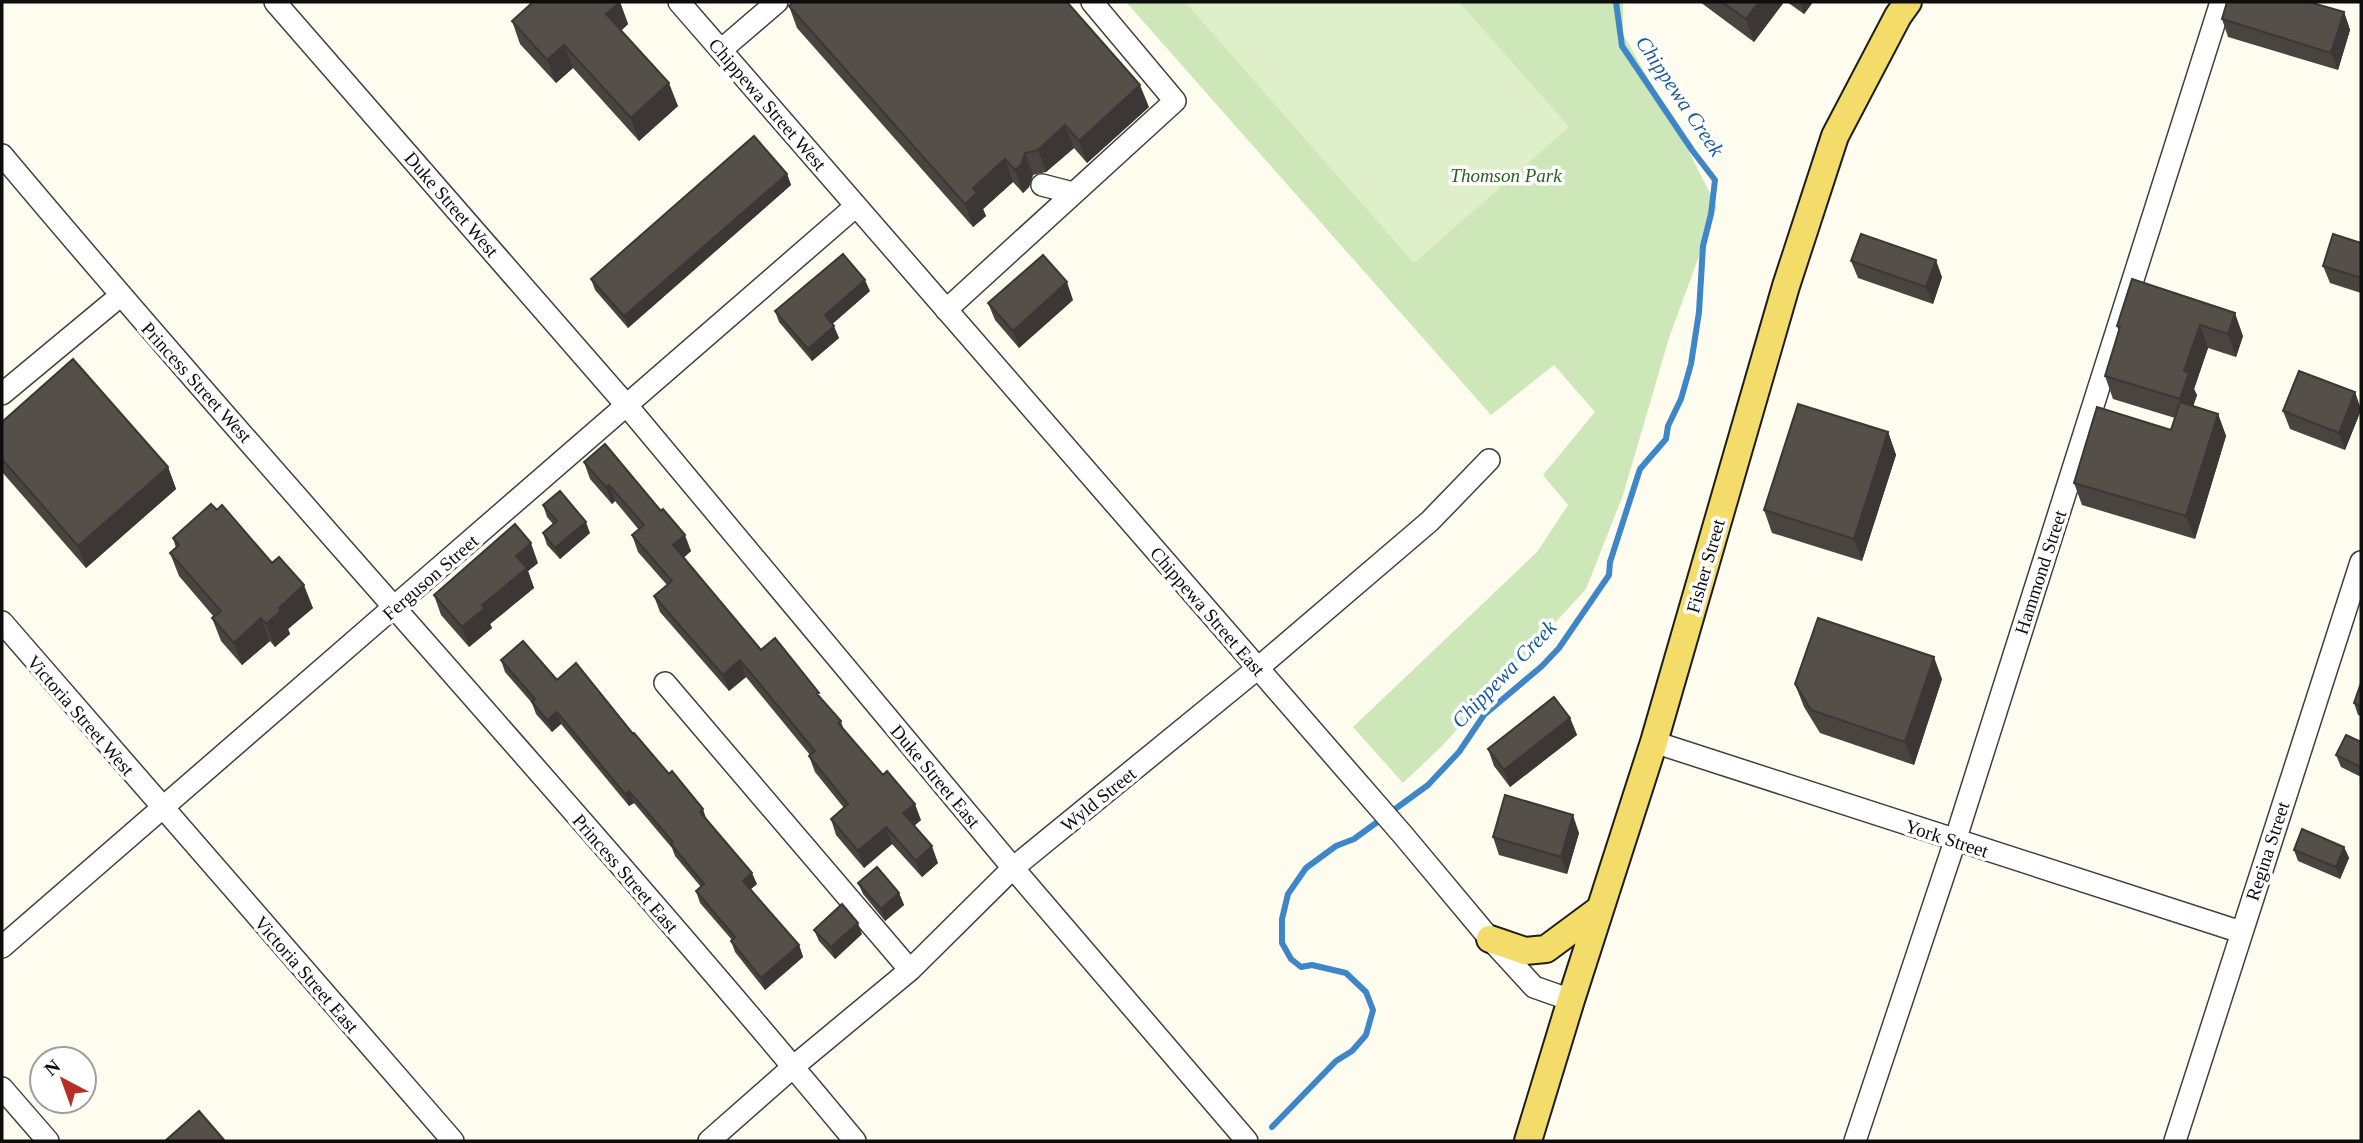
<svg xmlns="http://www.w3.org/2000/svg" width="2363" height="1143" font-family="'Times New Roman',serif">
<style>
.green{fill:#cde7b9}
.pitch{fill:#dfefca}
.lines{fill:none;stroke-linecap:round;stroke-linejoin:round}
.stream{stroke:#3e86c8;stroke-width:6}
.minor-casing{stroke:#404040;stroke-width:24}
.major-casing{stroke:#1e1e1e;stroke-width:30}
.minor{stroke:#fff;stroke-width:21}
.major{stroke:#f3dc69;stroke-width:26}
.wall{fill:#494440}
.shaded-wall{fill:#3c3734}
.building{fill:#554f4a;stroke:#3c3734;stroke-width:2}
.labels{text-anchor:middle;stroke-width:7;stroke-linejoin:round;paint-order:stroke}
.street-label{font-size:19px;fill:#0d0d0d;stroke:#fff}
.park-label{font-size:19px;font-style:italic;fill:#286220;stroke:#fff}
.water-label{font-size:21px;font-style:italic;fill:#1b599a;stroke:#fff}
</style>
<rect width="100%" height="100%" fill="#fefcee"/>
<path class="green" d="M 1126,2 L 1623,2 L 1623,34 L 1682,138 L 1717,207 L 1669,338 L 1623,495 L 1586,589 L 1441,747 L 1403,783 L 1353,727 L 1537,552 L 1568,505 L 1543,475 L 1595,412 L 1554,365 L 1491,415 Z"/>
<path class="pitch" d="M 1185,2 L 1459,2 L 1569,127 L 1414,263 Z"/>
<g class="lines">
<path class="stream" d="M 1272,1127 L 1336,1061 L 1352,1051 L 1366,1035 L 1373,1010 L 1366,992 L 1346,973 L 1312,965 L 1301,967 L 1291,959 L 1282,943 L 1282,919 L 1288,894 L 1306,868 L 1336,846 L 1354,839 L 1428,785 L 1459,752 L 1484,715 L 1542,666 L 1559,648 L 1609,575 L 1610,562 L 1640,469 L 1666,439 L 1668,426 L 1681,399 L 1691,364 L 1699,312 L 1703,246 L 1711,214 L 1715,180 L 1692,150 L 1622,46 L 1616,2"/>
<defs>
<path id="minor" d="M 275,2 L 628,407 L 1013,868 L 1247,1141
M 679,2 L 1403,835 L 1490,939 L 1534,987 L 1571,1000
M 721,50 L 777,2
M 2,155 C 282,488 578,807 855,1141
M 1042,185 L 1073,193
M 946,310 L 1175,101 L 1092,2
M 2,394 L 120,296
M 2,622 L 453,1141
M 665,683 L 910,970
M 1654,742 L 2241,932
M 2,947 C 285,698 573,455 856,206
M 2,1088 L 48,1141
M 709,1141 L 793,1067 L 910,970 L 1013,868 L 1258,668 L 1430,521 L 1489,460
M 1855,1141 L 1955,841 L 2221,2
M 2175,1141 L 2361,562"/>
<path id="major" d="M 1490,939 L 1525,951 L 1546,949 L 1600,909
M 1528,1141 L 1571,1000 L 1654,742 L 1786,286 L 1835,136 L 1898,16 L 1908,2"/>
</defs>
<use href="#minor" class="minor-casing"/>
<use href="#major" class="major-casing"/>
<use href="#minor" class="minor"/>
<use href="#major" class="major"/>
</g>
<path class="wall" d="M 620,2 L 628,24 L 621,30 L 678,106 L 639,141 L 573,68 L 556,83 L 520,44 L 512,21 Z
M 1700,2 L 1784,2 L 1754,42 Z
M 1787,2 L 1813,2 L 1804,14 Z
M 789,6 L 1149,107 L 1087,163 L 1074,148 L 1046,172 L 1033,175 L 1029,187 L 1023,193 L 1013,182 L 983,209 L 986,216 L 973,227 L 797,28 Z
M 2344,12 L 2350,30 L 2338,70 L 2228,37 L 2222,19 Z
M 787,174 L 791,185 L 628,328 L 595,290 L 591,279 Z
M 2361,243 L 2361,293 L 2330,283 L 2323,266 Z
M 1851,261 L 1942,277 L 1933,304 L 1858,278 Z
M 2132,279 L 2243,336 L 2236,357 L 2208,348 L 2194,389 L 2197,395 L 2193,406 L 2218,414 L 2226,436 L 2195,539 L 2082,505 L 2074,483 L 2171,430 L 2175,418 L 2113,399 L 2105,376 L 2119,332 L 2117,326 Z
M 870,291 L 832,324 L 839,338 L 812,361 L 779,322 L 775,311 Z
M 1073,300 L 1019,348 L 995,320 L 988,303 Z
M 2355,392 L 2361,410 L 2345,450 L 2290,429 L 2283,411 Z
M 2,422 L 168,467 L 176,489 L 86,568 L 2,472 Z
M 1888,432 L 1896,455 L 1862,561 L 1772,533 L 1764,510 Z
M 584,462 L 691,551 L 683,558 L 761,650 L 820,698 L 841,721 L 844,731 L 921,820 L 914,826 L 938,863 L 922,877 L 892,844 L 864,868 L 836,835 L 831,819 L 844,808 L 815,772 L 809,756 L 810,755 L 746,677 L 729,691 L 660,612 L 654,596 L 667,585 L 638,552 L 632,535 L 639,530 L 615,501 L 612,504 L 590,479 Z
M 543,505 L 590,533 L 560,559 L 547,545 L 543,533 L 553,524 L 547,517 Z
M 217,510 L 272,563 L 313,608 L 288,629 L 290,634 L 275,647 L 270,641 L 242,665 L 221,641 L 212,618 L 214,617 L 179,576 L 170,553 L 176,548 L 173,538 Z
M 538,563 L 528,571 L 534,588 L 490,624 L 492,628 L 469,647 L 441,615 L 434,595 Z
M 501,660 L 557,680 L 633,734 L 707,821 L 757,884 L 751,889 L 799,945 L 803,957 L 765,990 L 735,952 L 731,941 L 732,940 L 700,903 L 696,891 L 701,887 L 675,856 L 672,848 L 634,803 L 629,806 L 561,724 L 552,732 L 536,714 L 532,703 L 505,672 Z
M 1942,679 L 1914,765 L 1820,733 L 1804,707 L 1795,684 Z
M 2361,683 L 2361,716 L 2358,715 L 2354,703 Z
M 1570,718 L 1577,735 L 1510,787 L 1494,766 L 1488,749 Z
M 2361,742 L 2361,777 L 2341,767 L 2336,755 Z
M 1579,833 L 1567,874 L 1499,855 L 1493,837 Z
M 2344,847 L 2349,858 L 2340,879 L 2298,861 L 2294,850 Z
M 858,883 L 899,893 L 904,905 L 885,921 L 863,894 Z
M 814,930 L 862,934 L 835,959 L 819,941 Z"/>
<path class="shaded-wall" d="M 620,2 L 628,24 L 615,37 L 606,14 Z
M 1759,2 L 1784,2 L 1754,42 L 1746,19 Z
M 1800,2 L 1813,2 L 1804,14 Z
M 2344,12 L 2350,30 L 2338,70 L 2331,53 Z
M 564,45 L 573,68 L 556,83 L 547,60 Z
M 669,83 L 678,106 L 639,141 L 631,118 Z
M 1140,85 L 1149,107 L 1087,163 L 1079,141 Z
M 1065,125 L 1074,148 L 1046,172 L 1038,150 Z
M 1025,153 L 1033,175 L 1029,187 L 1023,193 L 1015,170 Z
M 1005,159 L 1013,182 L 983,209 L 986,216 L 973,227 L 965,204 L 973,188 Z
M 787,174 L 791,185 L 628,328 L 624,316 Z
M 1936,260 L 1942,277 L 1933,304 L 1926,287 Z
M 865,280 L 870,291 L 829,327 L 825,315 Z
M 1067,282 L 1073,300 L 1019,348 L 1013,331 Z
M 2235,313 L 2243,336 L 2236,357 L 2228,334 Z
M 2200,325 L 2208,348 L 2194,389 L 2197,395 L 2188,422 L 2180,399 L 2184,371 Z
M 834,326 L 839,338 L 812,361 L 808,349 Z
M 2355,392 L 2361,410 L 2345,450 L 2339,433 Z
M 2218,414 L 2226,436 L 2195,539 L 2186,516 Z
M 1888,432 L 1896,455 L 1862,561 L 1854,539 Z
M 168,467 L 176,489 L 86,568 L 78,546 Z
M 609,485 L 615,501 L 612,504 L 606,487 Z
M 586,522 L 590,533 L 560,559 L 555,548 Z
M 685,535 L 691,551 L 679,562 L 673,545 Z
M 531,543 L 538,563 L 528,571 L 534,588 L 490,624 L 492,628 L 469,647 L 462,627 L 482,605 L 516,556 Z
M 304,585 L 313,608 L 288,629 L 290,634 L 275,647 L 266,624 L 279,608 Z
M 261,618 L 270,641 L 242,665 L 234,643 Z
M 1934,657 L 1942,679 L 1914,765 L 1905,742 Z
M 740,660 L 746,677 L 729,691 L 723,675 Z
M 557,712 L 561,724 L 552,732 L 547,720 Z
M 1570,718 L 1577,735 L 1510,787 L 1504,770 Z
M 629,791 L 634,803 L 629,806 L 625,794 Z
M 915,804 L 921,820 L 909,830 L 903,813 Z
M 703,809 L 707,821 L 700,812 Z
M 1573,815 L 1579,833 L 1567,874 L 1561,857 Z
M 886,827 L 892,844 L 864,868 L 858,851 Z
M 932,846 L 938,863 L 922,877 L 916,861 Z
M 2344,847 L 2349,858 L 2340,879 L 2336,867 Z
M 752,873 L 757,884 L 747,892 L 743,881 Z
M 899,893 L 904,905 L 885,921 L 881,909 Z
M 858,923 L 862,934 L 835,959 L 831,947 Z
M 799,945 L 803,957 L 765,990 L 761,978 Z"/>
<path class="building" d="M 533,2 L 620,2 L 606,14 L 669,83 L 631,118 L 564,45 L 547,60 L 512,21 Z
M 793,2 L 1067,2 L 1140,85 L 1079,141 L 1065,125 L 1038,150 L 1025,153 L 1021,165 L 1015,170 L 1005,159 L 973,188 L 977,193 L 965,204 L 789,6 Z
M 1722,2 L 1759,2 L 1746,19 Z
M 2227,2 L 2309,2 L 2344,12 L 2331,53 L 2222,19 Z
M 754,136 L 787,174 L 624,316 L 591,279 Z
M 1861,234 L 1936,260 L 1926,287 L 1851,261 Z
M 2333,234 L 2361,243 L 2361,278 L 2323,266 Z
M 843,254 L 865,280 L 825,315 L 834,326 L 808,349 L 775,311 Z
M 1043,255 L 1067,282 L 1013,331 L 988,303 Z
M 2132,279 L 2235,313 L 2228,334 L 2200,325 L 2184,371 L 2189,373 L 2180,399 L 2105,376 L 2120,327 L 2117,326 Z
M 73,359 L 168,467 L 78,546 L 2,459 L 2,422 Z
M 2299,371 L 2355,392 L 2339,433 L 2283,411 Z
M 2180,402 L 2218,414 L 2186,516 L 2074,483 L 2097,407 L 2171,430 Z
M 1798,404 L 1888,432 L 1854,539 L 1764,510 Z
M 605,444 L 661,511 L 663,509 L 685,535 L 673,545 L 761,650 L 775,638 L 819,693 L 817,694 L 841,721 L 838,723 L 883,775 L 887,771 L 915,804 L 903,813 L 932,846 L 916,861 L 886,827 L 858,851 L 831,819 L 848,804 L 809,756 L 815,751 L 740,660 L 723,675 L 654,596 L 672,581 L 632,535 L 644,525 L 609,485 L 606,487 L 584,462 Z
M 560,491 L 586,522 L 555,548 L 543,533 L 557,521 L 543,505 Z
M 211,504 L 217,510 L 222,505 L 272,563 L 279,557 L 304,585 L 279,608 L 281,611 L 266,624 L 261,618 L 234,643 L 212,618 L 221,611 L 170,553 L 179,545 L 173,538 Z
M 515,524 L 531,543 L 516,556 L 527,568 L 482,605 L 485,608 L 462,627 L 434,595 Z
M 1818,618 L 1934,657 L 1905,742 L 1811,710 L 1795,684 Z
M 523,641 L 557,680 L 576,663 L 633,734 L 634,733 L 669,774 L 672,771 L 703,809 L 700,812 L 752,873 L 743,881 L 799,945 L 761,978 L 731,941 L 735,937 L 696,891 L 704,884 L 671,844 L 673,842 L 629,791 L 625,794 L 557,712 L 547,720 L 532,702 L 535,699 L 501,660 Z
M 2361,683 L 2361,706 L 2354,703 Z
M 1554,697 L 1570,718 L 1504,770 L 1488,749 Z
M 2346,735 L 2361,742 L 2361,767 L 2336,755 Z
M 1505,795 L 1573,815 L 1561,857 L 1493,837 Z
M 2302,829 L 2344,847 L 2336,867 L 2294,850 Z
M 877,867 L 899,893 L 881,909 L 858,883 Z
M 842,904 L 858,923 L 831,947 L 814,930 Z
M 199,1111 L 225,1141 L 165,1141 Z"/>
<g class="labels">
<g class="street-label">
<text transform="translate(768 104) rotate(49)" y="7">Chippewa Street West</text>
<text transform="translate(452 204) rotate(49)" y="7">Duke Street West</text>
<text transform="translate(197 382) rotate(48)" y="7">Princess Street West</text>
<text transform="translate(1705 566) rotate(-74)" y="7">Fisher Street</text>
<text transform="translate(2040 572) rotate(-72)" y="7">Hammond Street</text>
<text transform="translate(430 577) rotate(-41)" y="7">Ferguson Street</text>
<text transform="translate(1208 611) rotate(49)" y="7">Chippewa Street East</text>
<text transform="translate(81 715) rotate(49)" y="7">Victoria Street West</text>
<text transform="translate(936 776) rotate(50)" y="7">Duke Street East</text>
<text transform="translate(1098 799) rotate(-39)" y="7">Wyld Street</text>
<text transform="translate(1947 838) rotate(18)" y="7">York Street</text>
<text transform="translate(2267 851) rotate(-72)" y="7">Regina Street</text>
<text transform="translate(626 873) rotate(49)" y="7">Princess Street East</text>
<text transform="translate(307 974) rotate(49)" y="7">Victoria Street East</text>
</g>
<g class="park-label">
<text x="1506" y="182">Thomson Park</text>
</g>
<g class="water-label">
<text transform="translate(1680 96) rotate(56)" y="7">Chippewa Creek</text>
<text transform="translate(1504 674) rotate(-46)" y="7">Chippewa Creek</text>
</g>
</g>
<rect width="2363" height="1143" fill="none" stroke="#0d0d0d" stroke-width="7"/>
<g transform="translate(63 1080) rotate(319)"><circle r="33" fill="#ffffff" stroke="#9e9e9e" stroke-width="2"/>
<path d="M0-5L12 26L0 18L-12 26Z" fill="#b82f2a"/>
<text y="-10" font-size="19" font-weight="bold" text-anchor="middle" fill="#0d0d0d">N</text>
</g>
</svg>
